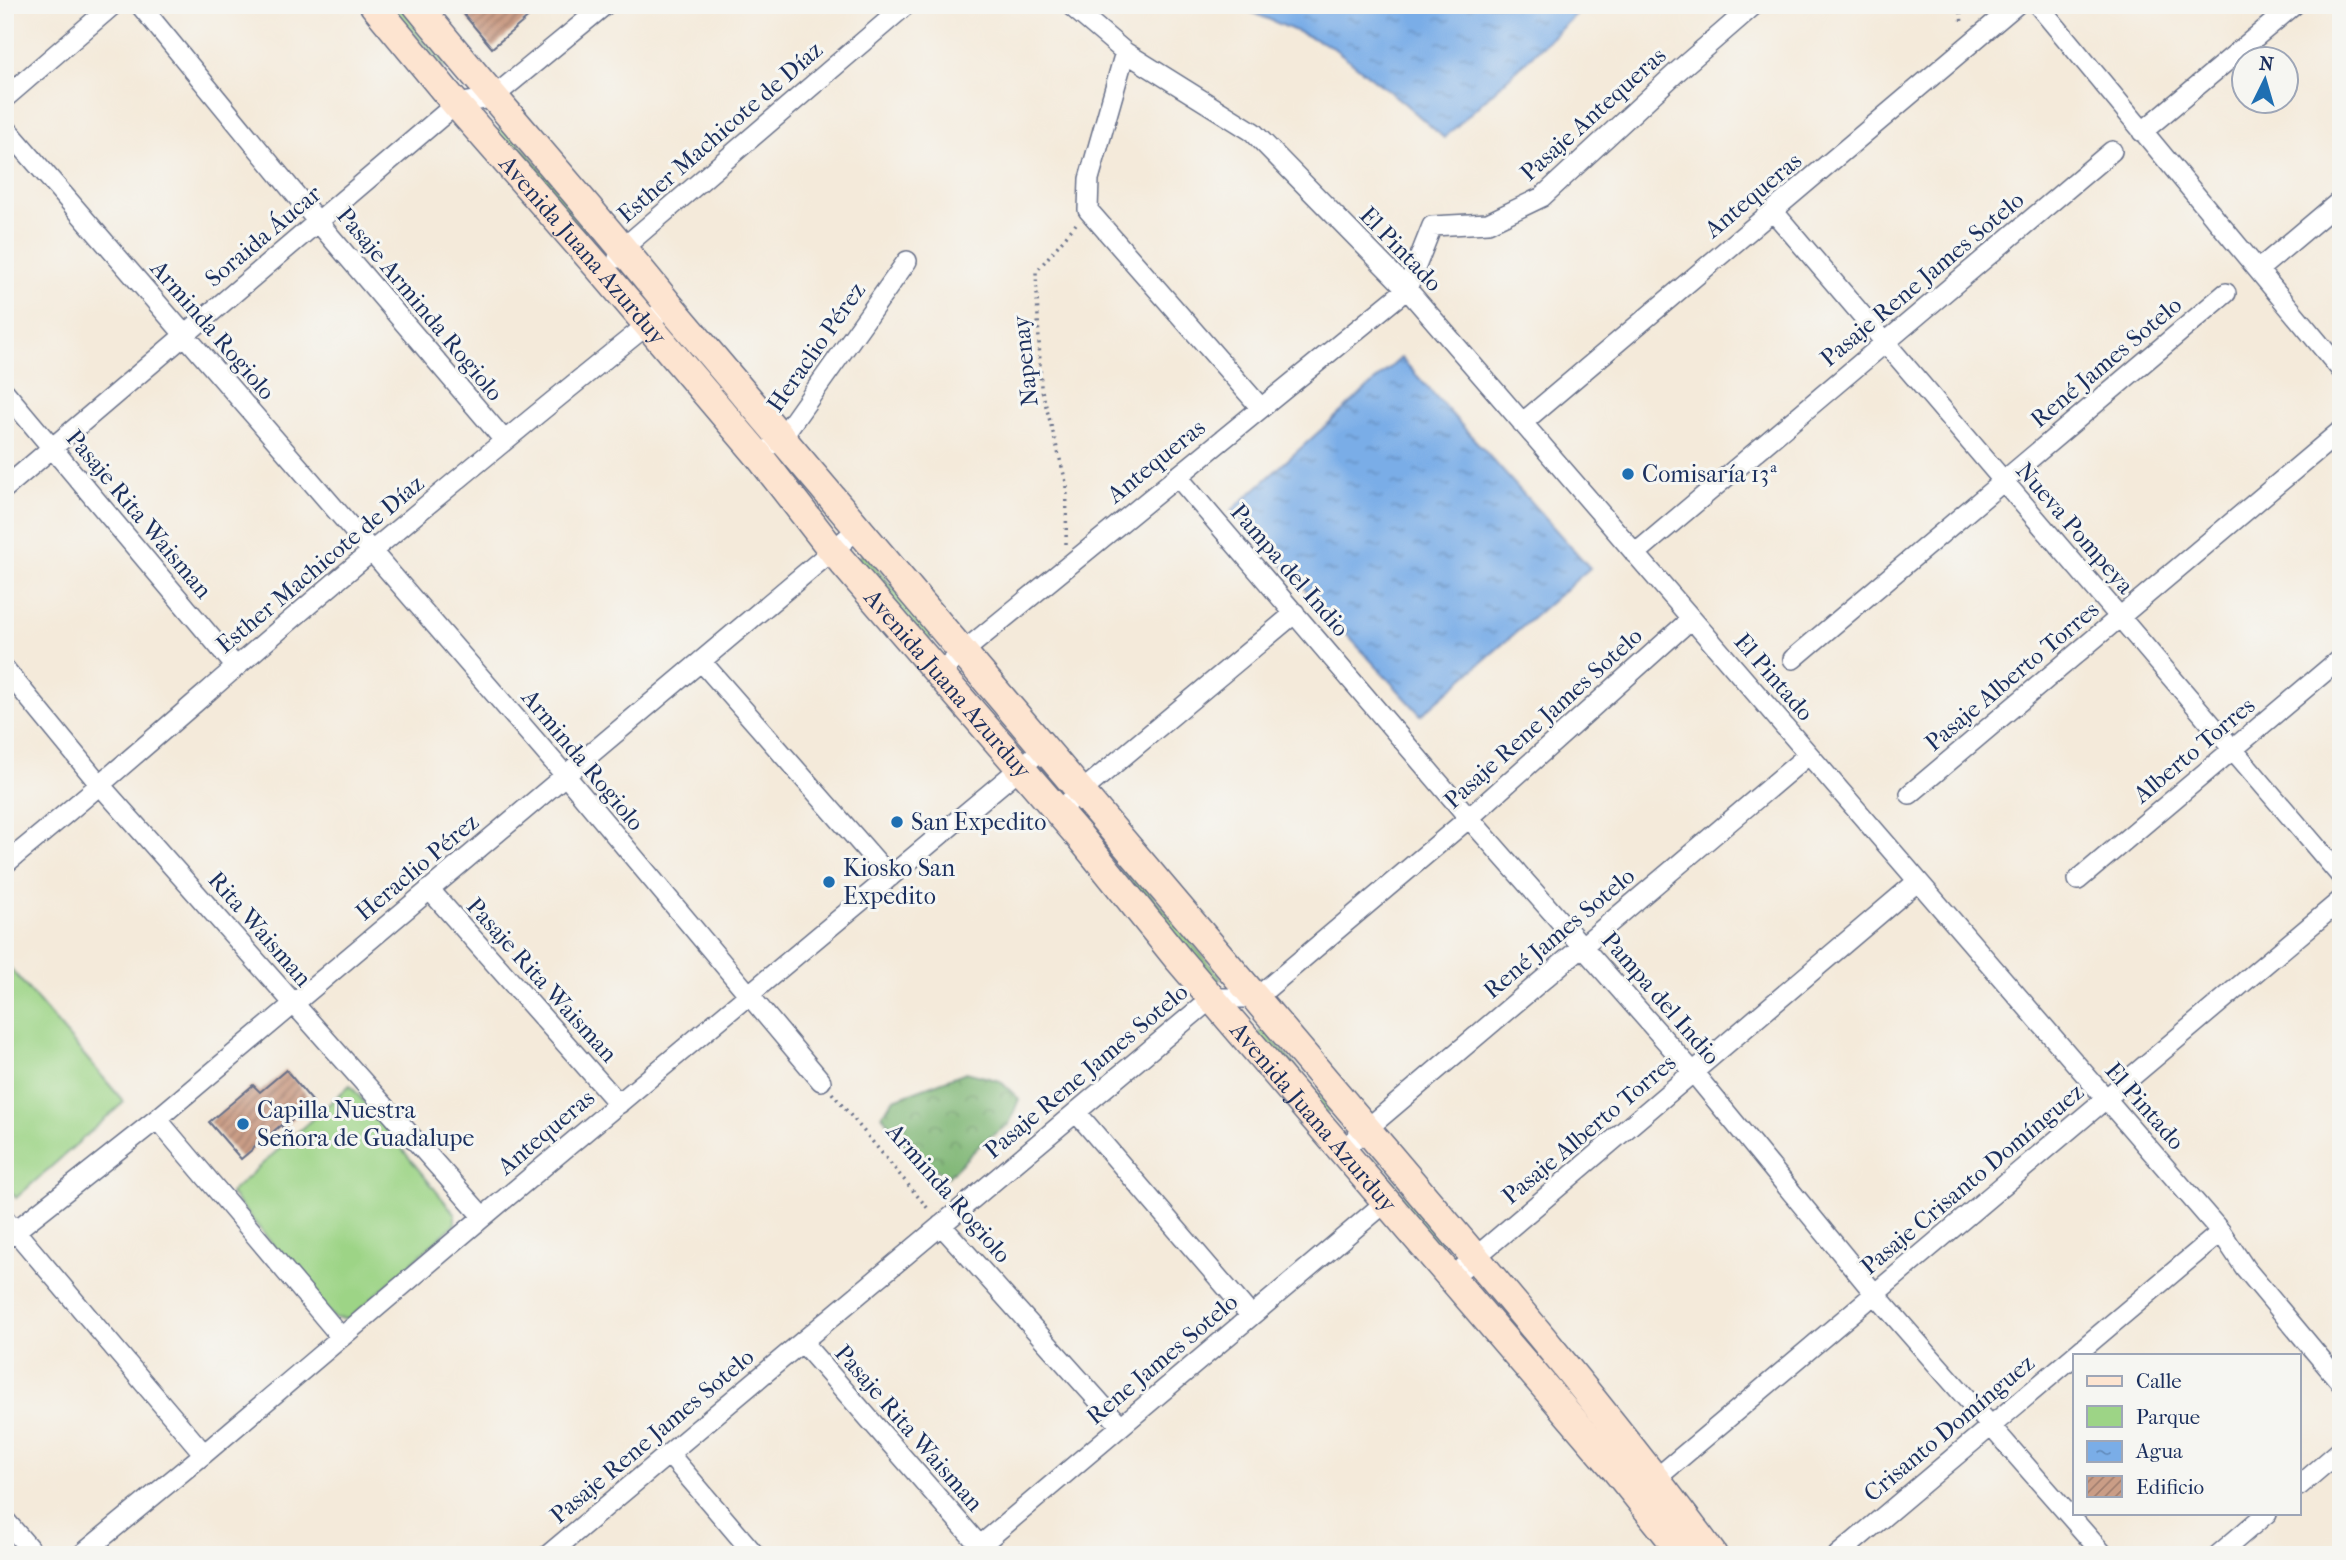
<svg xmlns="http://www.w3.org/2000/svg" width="2346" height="1560" font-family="'IM FELL French Canon',serif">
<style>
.green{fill:#9dd486;stroke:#5c8272;stroke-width:2}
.forest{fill:url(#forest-crowns);stroke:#4c7268;stroke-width:2}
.water{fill:url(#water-ripples);stroke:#4a6ea2;stroke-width:2}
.building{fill:url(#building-hatch)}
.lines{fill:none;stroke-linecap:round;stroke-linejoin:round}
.street-casing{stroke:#677089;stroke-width:22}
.secondary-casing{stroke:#677089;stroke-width:31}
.path{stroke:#677089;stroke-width:3.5;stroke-dasharray:2 5;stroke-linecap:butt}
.street{stroke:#fff;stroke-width:19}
.secondary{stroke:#fde4d0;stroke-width:28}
.poi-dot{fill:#1f6fb2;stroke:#f6f6f2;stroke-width:2.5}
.labels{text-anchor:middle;stroke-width:6;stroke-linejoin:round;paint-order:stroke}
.street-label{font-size:24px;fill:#1b2f5e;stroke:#f6f6f2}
.poi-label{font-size:24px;fill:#1b2f5e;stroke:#f6f6f2;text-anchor:start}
</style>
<defs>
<pattern id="forest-crowns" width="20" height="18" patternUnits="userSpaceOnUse" patternTransform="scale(1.75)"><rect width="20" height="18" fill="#7eb673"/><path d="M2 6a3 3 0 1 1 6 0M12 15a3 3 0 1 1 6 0" fill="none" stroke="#669462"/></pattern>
<pattern id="water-ripples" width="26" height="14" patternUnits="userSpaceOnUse" patternTransform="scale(1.75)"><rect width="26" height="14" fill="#7aade7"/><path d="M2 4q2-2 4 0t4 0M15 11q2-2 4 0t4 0" fill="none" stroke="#638dbe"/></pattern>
<pattern id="building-hatch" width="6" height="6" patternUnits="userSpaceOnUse" patternTransform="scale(1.75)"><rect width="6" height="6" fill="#ca9d86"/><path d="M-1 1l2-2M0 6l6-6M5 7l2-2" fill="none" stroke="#a38071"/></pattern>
</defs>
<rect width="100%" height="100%" fill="#f6f6f2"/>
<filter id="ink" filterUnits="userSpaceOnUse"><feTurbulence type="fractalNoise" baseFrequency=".0143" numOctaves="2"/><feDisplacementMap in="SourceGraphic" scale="14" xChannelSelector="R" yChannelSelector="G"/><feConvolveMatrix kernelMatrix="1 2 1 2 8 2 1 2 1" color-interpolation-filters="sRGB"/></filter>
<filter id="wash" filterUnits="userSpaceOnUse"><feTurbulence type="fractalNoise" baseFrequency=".00686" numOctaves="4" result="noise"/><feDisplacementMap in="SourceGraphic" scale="28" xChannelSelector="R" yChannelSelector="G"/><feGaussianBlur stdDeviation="1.57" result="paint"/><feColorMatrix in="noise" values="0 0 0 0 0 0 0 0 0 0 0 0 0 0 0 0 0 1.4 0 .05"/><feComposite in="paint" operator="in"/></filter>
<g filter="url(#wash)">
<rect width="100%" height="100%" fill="#f4eada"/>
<path class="green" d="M 389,5 L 399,5 L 450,64 L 444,68 Z
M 504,125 L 590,227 L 582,234 L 496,132 Z
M 864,553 L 934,635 L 927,642 L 857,559 Z
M 1095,827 L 1221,978 L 1215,983 L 1089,832 Z
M 5,962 L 124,1102 L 16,1198 L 5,1185 Z
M 1264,1029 L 1331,1109 L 1324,1114 L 1258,1034 Z
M 350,1085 L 455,1214 L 455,1224 L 349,1319 L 334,1318 L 230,1193 Z
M 1374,1158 L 1442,1240 L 1435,1246 L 1367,1163 Z"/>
<path class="forest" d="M 966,1072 L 1000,1081 L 1019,1099 L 1009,1124 L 984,1141 L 948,1177 L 912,1155 L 882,1115 L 894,1099 Z"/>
<path class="water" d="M 1235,5 L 1586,5 L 1444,138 L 1403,102 L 1331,46 Z
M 1401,358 L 1590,568 L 1421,715 L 1232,510 Z"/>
<g id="blocks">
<path class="building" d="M 456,5 L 543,5 L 492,48 Z
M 286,1070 L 313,1102 L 283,1128 L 281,1125 L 241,1159 L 209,1122 L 253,1085 L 260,1092 Z"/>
</g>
</g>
<g filter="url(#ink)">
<use href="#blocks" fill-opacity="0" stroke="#677089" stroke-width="2"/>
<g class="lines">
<defs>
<path id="street" d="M 140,5 L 318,222 L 504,440
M 1070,5 L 1125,52 L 1253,132 L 1407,289 L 2221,1232 L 2245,1268 L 2341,1383
M 2038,5 L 2341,370
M 1125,52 L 1089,179 L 1088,210 L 1261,408
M 5,98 L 113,5
M 5,127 L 565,775 L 821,1081
M 2142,132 L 2294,5
M 1773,211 L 2341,876
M 618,258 L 623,248 L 906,5
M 2258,270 L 2341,200
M 5,392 L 236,667
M 1522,423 L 2016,5
M 773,444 L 782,437 L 907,261
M 1177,476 L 1469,818 L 1693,1072 L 1875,1294 L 2104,1555
M 5,488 L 456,104 L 492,98 L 605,5
M 1635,554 L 2112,151
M 1793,659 L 2226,293
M 701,661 L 890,877
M 5,669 L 101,786 L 483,1217
M 939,674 L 964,651 L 1407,289 L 1432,226 L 1488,223 L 1542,197 L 1678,71 L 1754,5
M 1910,794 L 2338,433
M 1058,811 L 1295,613
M 5,864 C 84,800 159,734 235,668 C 370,551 508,437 647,325 L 668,304
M 2078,880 L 2341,658
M 429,889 L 619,1104
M 1076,1112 L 1251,1316
M 157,1119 L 341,1337
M 1342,1150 L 1808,755
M 5,1219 L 204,1454
M 941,1225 L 1121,1426
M 5,1239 L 157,1119 L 858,529
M 1451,1278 L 1918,881
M 802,1342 L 980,1546
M 669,1454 L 755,1555
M 2299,1486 L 2341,1450
M 1646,1487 L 2341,900
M 5,1520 L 35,1555
M 81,1555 L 204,1454 L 483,1217 L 1044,748
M 548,1555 L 1212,998 L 1256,998 L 1469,818 L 1691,619
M 969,1555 L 1387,1201
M 1838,1555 L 2221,1232
M 2218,1555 L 2267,1513"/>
<g id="secondary">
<path id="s1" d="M 374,5 L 456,104 L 607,277 L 759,456 L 833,551 L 1080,837 L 1179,960 L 1616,1470 L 1684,1555"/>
<path d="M 417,5 C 499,106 587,203 668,304 C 884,558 1100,812 1314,1067 C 1449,1227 1588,1386 1713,1555"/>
</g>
</defs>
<use href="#street" class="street-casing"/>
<use href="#secondary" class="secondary-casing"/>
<path class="path" d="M 1960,5 L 1962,24
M 1066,544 L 1067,486 L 1041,387 L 1036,272 L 1076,224
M 832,1093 L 930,1211"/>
<use href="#street" class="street"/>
<use href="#secondary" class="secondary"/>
</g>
</g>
<g class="poi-dot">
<circle cx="1628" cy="474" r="7"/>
<circle cx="897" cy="822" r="7"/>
<circle cx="829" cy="882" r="7"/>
<circle cx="243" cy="1124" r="7"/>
</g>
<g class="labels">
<g class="street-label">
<text transform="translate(1593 114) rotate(-42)" y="8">Pasaje Antequeras</text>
<text transform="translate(720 132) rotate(-41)" y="8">Esther Machicote de Díaz</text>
<text transform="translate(1753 195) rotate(-40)" y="8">Antequeras</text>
<text transform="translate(263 236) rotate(-40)" y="8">Soraida Áucar</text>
<text transform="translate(1401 249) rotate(46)" y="8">El Pintado</text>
<text dy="8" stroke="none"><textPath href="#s1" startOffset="322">Avenida Juana Azurduy</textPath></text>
<text transform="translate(1922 279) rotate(-40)" y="8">Pasaje Rene James Sotelo</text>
<text transform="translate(420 304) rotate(50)" y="8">Pasaje Arminda Rogiolo</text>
<text transform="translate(213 330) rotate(49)" y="8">Arminda Rogiolo</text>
<text transform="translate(816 347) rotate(-55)" y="8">Heraclio Pérez</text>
<text transform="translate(1025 361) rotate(-96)" y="8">Napenay</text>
<text transform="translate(2106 362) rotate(-40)" y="8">René James Sotelo</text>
<text transform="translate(1156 461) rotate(-39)" y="8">Antequeras</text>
<text transform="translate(139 514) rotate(50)" y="8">Pasaje Rita Waisman</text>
<text transform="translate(2075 528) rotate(49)" y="8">Nueva Pompeya</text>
<text transform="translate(320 564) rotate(-40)" y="8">Esther Machicote de Díaz</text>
<text transform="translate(1290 570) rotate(49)" y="8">Pampa del Indio</text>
<text transform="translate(2012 676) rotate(-40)" y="8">Pasaje Alberto Torres</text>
<text transform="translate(1774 677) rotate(49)" y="8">El Pintado</text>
<text dy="8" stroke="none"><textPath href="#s1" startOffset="889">Avenida Juana Azurduy</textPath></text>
<text transform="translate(1543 718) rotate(-42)" y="8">Pasaje Rene James Sotelo</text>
<text transform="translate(2194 750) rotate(-40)" y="8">Alberto Torres</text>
<text transform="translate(583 760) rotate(50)" y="8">Arminda Rogiolo</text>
<text transform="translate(417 867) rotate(-40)" y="8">Heraclio Pérez</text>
<text transform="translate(260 929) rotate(49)" y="8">Rita Waisman</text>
<text transform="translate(1559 933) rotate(-40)" y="8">René James Sotelo</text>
<text transform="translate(542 980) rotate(48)" y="8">Pasaje Rita Waisman</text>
<text transform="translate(1661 998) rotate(49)" y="8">Pampa del Indio</text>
<text transform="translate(1086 1071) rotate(-40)" y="8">Pasaje Rene James Sotelo</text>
<text transform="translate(2145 1106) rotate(49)" y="8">El Pintado</text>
<text dy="8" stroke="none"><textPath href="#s1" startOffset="1456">Avenida Juana Azurduy</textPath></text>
<text transform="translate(1589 1129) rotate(-40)" y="8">Pasaje Alberto Torres</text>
<text transform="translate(546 1132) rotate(-40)" y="8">Antequeras</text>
<text transform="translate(1972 1179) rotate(-40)" y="8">Pasaje Crisanto Domínguez</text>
<text transform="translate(949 1193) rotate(49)" y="8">Arminda Rogiolo</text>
<text transform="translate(1162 1359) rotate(-40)" y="8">Rene James Sotelo</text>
<text transform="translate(909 1428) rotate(49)" y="8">Pasaje Rita Waisman</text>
<text transform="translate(1949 1428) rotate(-40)" y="8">Crisanto Domínguez</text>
<text transform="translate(652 1436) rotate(-40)" y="8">Pasaje Rene James Sotelo</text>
</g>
<g class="poi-label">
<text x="1642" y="482">Comisaría 13ª</text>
<text x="911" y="830">San Expedito</text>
<text x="843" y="876">Kiosko San<tspan x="843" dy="28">Expedito</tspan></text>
<text x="257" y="1118">Capilla Nuestra<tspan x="257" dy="28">Señora de Guadalupe</tspan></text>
</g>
</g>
<rect width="2346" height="1560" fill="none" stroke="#f6f6f2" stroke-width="28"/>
<rect x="2073" y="1354" width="228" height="161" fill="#f6f6f2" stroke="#9ea6b7" stroke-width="2"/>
<rect x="2087" y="1376" width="35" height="10" fill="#fde4d0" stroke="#9ea6b7" stroke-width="2"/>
<text x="2136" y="1388" font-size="21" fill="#1b2f5e">Calle</text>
<rect x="2087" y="1406" width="35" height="21" fill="#9dd486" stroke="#9ea6b7" stroke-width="2"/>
<text x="2136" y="1424" font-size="21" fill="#1b2f5e">Parque</text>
<rect x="2087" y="1441" width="35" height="21" fill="url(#water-ripples)" stroke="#9ea6b7" stroke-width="2"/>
<text x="2136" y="1458" font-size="21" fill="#1b2f5e">Agua</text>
<rect x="2087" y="1476" width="35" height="21" fill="url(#building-hatch)" stroke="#9ea6b7" stroke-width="2"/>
<text x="2136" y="1494" font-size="21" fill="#1b2f5e">Edificio</text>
<g transform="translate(2265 80) rotate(5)"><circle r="33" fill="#f6f6f2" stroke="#9ea6b7" stroke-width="2"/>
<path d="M0-5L12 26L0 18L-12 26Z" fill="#1f6fb2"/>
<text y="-10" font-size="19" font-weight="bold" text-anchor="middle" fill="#1b2f5e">N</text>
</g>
</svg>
